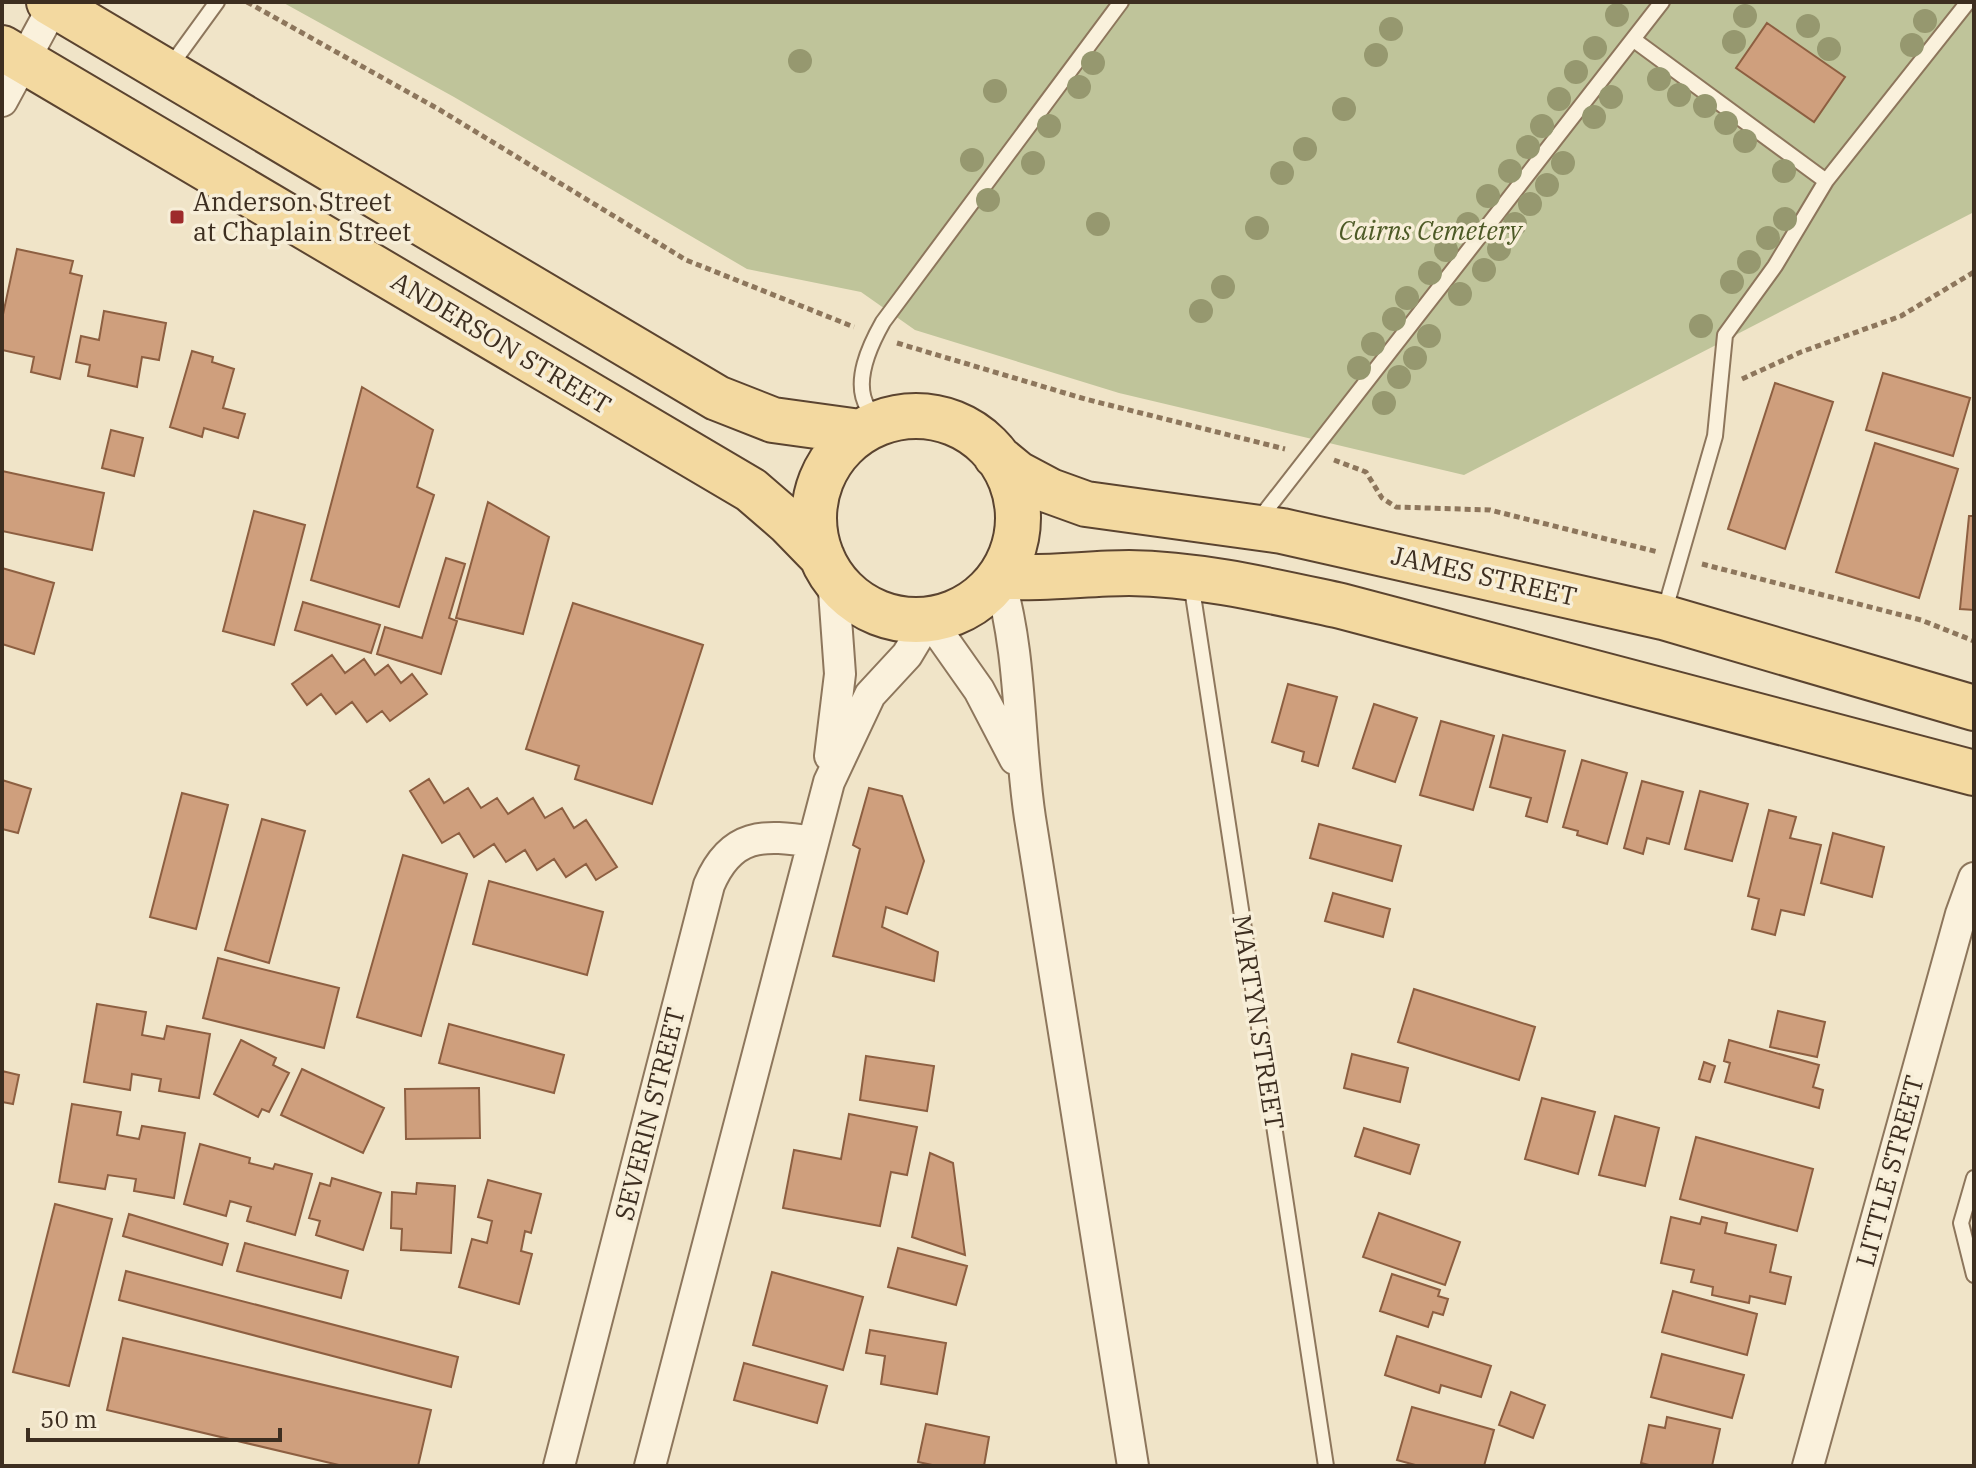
<svg xmlns="http://www.w3.org/2000/svg" width="1976" height="1468" font-family="'IBM Plex Serif',serif">
<style>
.cemetery{fill:#bfc49a}
.building{fill:#cf9f7d;stroke:#8d5f41;stroke-width:2}
.lines{fill:none;stroke-linecap:round;stroke-linejoin:round}
.lane-casing{stroke:#8d765c;stroke-width:18}
.street-casing{stroke:#8d765c;stroke-width:34}
.primary-casing{stroke:#5b4430;stroke-width:48}
.path{stroke:#8d765c;stroke-width:5;stroke-dasharray:6 4;stroke-linecap:butt}
.lane{stroke:#faf1dc;stroke-width:14}
.street{stroke:#faf1dc;stroke-width:30}
.primary{stroke:#f3d9a0;stroke-width:44}
.tree{fill:#96986f}
.poi-dot{fill:#9e2a2b;stroke:#f7eed8;stroke-width:3}
.labels{text-anchor:middle;stroke-width:7;stroke-linejoin:round;paint-order:stroke}
.poi-label{font-size:26px;fill:#3d2e20;stroke:#f7eed8;text-anchor:start}
.park-label{font-size:26px;font-style:italic;fill:#4d5a26;stroke:#f7eed8}
.street-label{font-size:26px;fill:#3d2e20;stroke:#f7eed8}
</style>
<rect width="100%" height="100%" fill="#f0e4c8"/>
<path class="cemetery" d="M 282,2 L 1974,2 L 1974,212 L 1464,475 L 1119,393 L 915,330 L 861,292 L 747,269 L 454,97 Z"/>
<path class="building" d="M 1767,23 L 1845,77 L 1814,122 L 1736,68 Z
M 17,249 L 73,261 L 70,273 L 82,276 L 60,379 L 31,372 L 34,357 L 2,350 L 2,319 Z
M 104,311 L 166,323 L 159,360 L 142,357 L 137,387 L 88,376 L 90,365 L 76,362 L 81,336 L 99,340 Z
M 192,351 L 213,357 L 212,362 L 234,369 L 223,408 L 245,414 L 238,438 L 204,428 L 202,437 L 170,427 Z
M 1883,373 L 1970,398 L 1953,456 L 1866,430 Z
M 1775,383 L 1833,402 L 1785,549 L 1728,529 Z
M 362,387 L 433,430 L 417,487 L 434,495 L 399,607 L 311,580 Z
M 111,430 L 143,438 L 134,476 L 102,468 Z
M 1875,443 L 1958,469 L 1919,598 L 1836,572 Z
M 2,471 L 104,493 L 92,550 L 2,531 Z
M 488,502 L 549,537 L 523,634 L 456,618 Z
M 254,511 L 305,525 L 274,645 L 223,631 Z
M 1969,516 L 1974,516 L 1974,610 L 1960,609 Z
M 446,558 L 465,564 L 449,618 L 457,621 L 441,674 L 377,654 L 385,627 L 422,638 Z
M 2,568 L 54,583 L 34,654 L 2,644 Z
M 303,602 L 380,625 L 371,653 L 295,630 Z
M 573,603 L 703,645 L 652,804 L 575,779 L 579,766 L 526,749 Z
M 332,655 L 345,673 L 364,659 L 375,675 L 388,665 L 401,683 L 412,674 L 427,694 L 390,721 L 382,711 L 367,722 L 352,702 L 336,714 L 321,694 L 307,705 L 292,684 Z
M 1288,684 L 1337,697 L 1318,766 L 1302,761 L 1304,752 L 1272,742 Z
M 1374,704 L 1417,718 L 1395,782 L 1353,768 Z
M 1441,721 L 1494,736 L 1473,810 L 1420,795 Z
M 1503,735 L 1565,751 L 1547,822 L 1526,816 L 1531,798 L 1490,787 Z
M 1582,760 L 1627,773 L 1607,844 L 1577,835 L 1578,831 L 1563,827 Z
M 429,779 L 444,803 L 468,788 L 481,808 L 497,798 L 508,814 L 533,798 L 545,818 L 562,808 L 574,828 L 586,820 L 617,867 L 596,880 L 586,864 L 566,877 L 554,859 L 537,870 L 525,850 L 506,862 L 494,844 L 474,857 L 459,833 L 442,843 L 410,791 Z
M 2,780 L 31,789 L 18,833 L 2,829 Z
M 1642,781 L 1683,792 L 1669,844 L 1647,838 L 1643,854 L 1624,848 Z
M 869,788 L 902,796 L 924,861 L 907,914 L 886,907 L 882,927 L 938,952 L 934,981 L 833,956 L 860,849 L 853,845 Z
M 1700,791 L 1748,804 L 1732,861 L 1685,849 Z
M 182,793 L 228,805 L 196,929 L 150,917 Z
M 1769,810 L 1796,817 L 1790,838 L 1821,845 L 1804,915 L 1781,910 L 1775,935 L 1752,929 L 1759,899 L 1748,896 Z
M 262,819 L 305,831 L 269,963 L 225,950 Z
M 1319,824 L 1401,846 L 1392,881 L 1310,858 Z
M 1833,833 L 1884,847 L 1872,897 L 1821,883 Z
M 403,855 L 467,874 L 421,1036 L 357,1017 Z
M 489,881 L 603,912 L 587,975 L 473,944 Z
M 1333,893 L 1390,909 L 1383,937 L 1325,921 Z
M 218,958 L 339,988 L 324,1048 L 203,1018 Z
M 1414,989 L 1535,1027 L 1519,1080 L 1398,1042 Z
M 97,1004 L 146,1012 L 142,1035 L 164,1039 L 167,1026 L 210,1034 L 199,1098 L 159,1091 L 161,1079 L 132,1074 L 130,1090 L 84,1082 Z
M 1778,1011 L 1825,1022 L 1817,1057 L 1770,1047 Z
M 449,1024 L 564,1055 L 554,1093 L 439,1063 Z
M 241,1040 L 276,1058 L 273,1065 L 289,1073 L 269,1112 L 262,1109 L 258,1117 L 214,1094 Z
M 1729,1040 L 1819,1065 L 1813,1087 L 1823,1090 L 1819,1108 L 1725,1082 L 1730,1063 L 1724,1061 Z
M 1352,1054 L 1408,1068 L 1400,1102 L 1344,1088 Z
M 866,1056 L 934,1066 L 927,1111 L 860,1100 Z
M 1704,1062 L 1715,1066 L 1710,1082 L 1699,1079 Z
M 302,1069 L 384,1108 L 363,1153 L 281,1115 Z
M 2,1071 L 19,1075 L 13,1104 L 2,1102 Z
M 479,1088 L 480,1138 L 406,1139 L 405,1089 Z
M 1542,1098 L 1595,1112 L 1578,1174 L 1525,1159 Z
M 72,1104 L 121,1112 L 117,1135 L 139,1139 L 142,1126 L 185,1133 L 174,1198 L 134,1191 L 136,1179 L 108,1175 L 105,1189 L 59,1182 Z
M 849,1114 L 917,1127 L 907,1175 L 891,1172 L 880,1226 L 783,1208 L 794,1150 L 841,1159 Z
M 1615,1116 L 1659,1128 L 1645,1186 L 1599,1175 Z
M 1364,1128 L 1419,1145 L 1410,1174 L 1355,1156 Z
M 1696,1137 L 1813,1169 L 1797,1231 L 1680,1199 Z
M 200,1144 L 250,1158 L 249,1163 L 273,1169 L 275,1164 L 312,1174 L 295,1235 L 247,1221 L 251,1207 L 230,1201 L 226,1216 L 184,1204 Z
M 930,1153 L 953,1163 L 965,1255 L 912,1237 Z
M 332,1178 L 381,1193 L 363,1250 L 316,1235 L 320,1221 L 309,1218 L 320,1183 L 330,1186 Z
M 488,1180 L 541,1194 L 531,1233 L 525,1231 L 521,1251 L 532,1254 L 519,1304 L 459,1287 L 472,1239 L 487,1243 L 492,1221 L 478,1217 Z
M 417,1183 L 455,1186 L 451,1253 L 401,1250 L 402,1229 L 391,1228 L 392,1192 L 416,1194 Z
M 55,1204 L 112,1219 L 69,1386 L 13,1372 Z
M 1379,1213 L 1460,1242 L 1445,1285 L 1363,1257 Z
M 129,1214 L 228,1244 L 222,1265 L 123,1236 Z
M 1671,1217 L 1700,1224 L 1702,1217 L 1727,1223 L 1725,1233 L 1776,1245 L 1770,1272 L 1791,1277 L 1785,1304 L 1750,1296 L 1749,1303 L 1712,1295 L 1713,1287 L 1691,1282 L 1694,1270 L 1661,1263 Z
M 245,1243 L 348,1271 L 341,1298 L 237,1271 Z
M 898,1248 L 967,1266 L 956,1305 L 888,1287 Z
M 126,1271 L 458,1357 L 451,1387 L 119,1300 Z
M 772,1272 L 863,1297 L 843,1370 L 753,1345 Z
M 1392,1274 L 1440,1290 L 1438,1296 L 1448,1299 L 1443,1315 L 1433,1312 L 1428,1327 L 1380,1311 Z
M 1673,1291 L 1757,1314 L 1747,1355 L 1662,1332 Z
M 870,1330 L 946,1343 L 937,1394 L 881,1384 L 885,1356 L 866,1353 Z
M 1397,1336 L 1491,1366 L 1481,1397 L 1441,1385 L 1439,1393 L 1385,1375 Z
M 123,1338 L 431,1410 L 418,1466 L 343,1466 L 107,1410 Z
M 1662,1354 L 1744,1375 L 1732,1418 L 1651,1397 Z
M 744,1363 L 827,1386 L 817,1423 L 734,1400 Z
M 1511,1392 L 1545,1405 L 1533,1438 L 1499,1425 Z
M 1412,1407 L 1494,1430 L 1484,1466 L 1419,1466 L 1397,1460 Z
M 1667,1417 L 1720,1429 L 1712,1466 L 1653,1466 L 1641,1463 L 1649,1425 L 1665,1428 Z
M 926,1424 L 989,1437 L 984,1466 L 937,1466 L 918,1462 Z"/>
<g class="lines">
<defs>
<path id="lane" d="M 1634,40 L 1826,181 L 1968,2
M 169,68 L 217,2
M 882,422 C 877,417 871,413 868,408 C 852,382 870,345 883,322 L 1121,2
M 1257,522 L 1662,2
M 1191,582 L 1326,1466
M 1664,613 L 1715,436 L 1725,335 L 1775,266 L 1826,181
M 1974,1178 L 1961,1223 L 1974,1275"/>
<path id="street" d="M 2,101 L 54,5
M 999,578 C 1022,654 1018,739 1030,818 C 1065,1034 1099,1250 1133,1466
M 929,619 L 979,690 L 1015,759
M 830,756 L 840,674 L 833,577
M 559,1466 L 709,885 C 731,833 763,834 813,842
M 650,1466 L 829,782 L 870,695 L 907,655 L 928,620
M 1808,1466 L 1961,914 L 1974,878"/>
<path id="primary" d="M 49,2 L 717,398 L 773,420 L 860,432
M 2,48 L 751,490 L 788,522 L 822,557
M814 518a102 102 0 1 1 204 0a102 102 0 1 1-204 0Z
M 996,456 L 1018,474 L 1050,491 L 1086,504 L 1282,531 L 1663,617 L 1974,708
M 1000,576 C 1043,580 1086,573 1129,573 C 1201,574 1271,591 1341,606 L 1974,773"/>
</defs>
<use href="#lane" class="lane-casing"/>
<use href="#street" class="street-casing"/>
<use href="#primary" class="primary-casing"/>
<path class="path" d="M 247,2 L 440,110 L 686,260 L 854,327
M 897,343 L 1085,399 L 1285,449
M 1742,379 L 1801,352 L 1901,316 L 1974,272
M 1334,460 L 1366,472 L 1382,498 L 1396,507 L 1490,510 L 1658,552
M 1702,564 L 1921,620 L 1974,641"/>
<use href="#lane" class="lane"/>
<use href="#street" class="street"/>
<use href="#primary" class="primary"/>
</g>
<g class="tree">
<circle cx="1617" cy="15" r="12"/>
<circle cx="1745" cy="16" r="12"/>
<circle cx="1925" cy="21" r="12"/>
<circle cx="1808" cy="26" r="12"/>
<circle cx="1391" cy="29" r="12"/>
<circle cx="1734" cy="42" r="12"/>
<circle cx="1912" cy="45" r="12"/>
<circle cx="1595" cy="48" r="12"/>
<circle cx="1829" cy="49" r="12"/>
<circle cx="1376" cy="55" r="12"/>
<circle cx="800" cy="61" r="12"/>
<circle cx="1093" cy="63" r="12"/>
<circle cx="1576" cy="72" r="12"/>
<circle cx="1659" cy="79" r="12"/>
<circle cx="1079" cy="87" r="12"/>
<circle cx="995" cy="91" r="12"/>
<circle cx="1679" cy="95" r="12"/>
<circle cx="1611" cy="97" r="12"/>
<circle cx="1559" cy="99" r="12"/>
<circle cx="1705" cy="106" r="12"/>
<circle cx="1344" cy="109" r="12"/>
<circle cx="1594" cy="117" r="12"/>
<circle cx="1726" cy="123" r="12"/>
<circle cx="1049" cy="126" r="12"/>
<circle cx="1542" cy="126" r="12"/>
<circle cx="1745" cy="141" r="12"/>
<circle cx="1528" cy="147" r="12"/>
<circle cx="1305" cy="149" r="12"/>
<circle cx="972" cy="160" r="12"/>
<circle cx="1033" cy="163" r="12"/>
<circle cx="1563" cy="163" r="12"/>
<circle cx="1510" cy="171" r="12"/>
<circle cx="1784" cy="171" r="12"/>
<circle cx="1282" cy="173" r="12"/>
<circle cx="1547" cy="185" r="12"/>
<circle cx="1488" cy="196" r="12"/>
<circle cx="988" cy="200" r="12"/>
<circle cx="1530" cy="204" r="12"/>
<circle cx="1785" cy="219" r="12"/>
<circle cx="1098" cy="224" r="12"/>
<circle cx="1468" cy="224" r="12"/>
<circle cx="1515" cy="224" r="12"/>
<circle cx="1257" cy="228" r="12"/>
<circle cx="1768" cy="238" r="12"/>
<circle cx="1499" cy="249" r="12"/>
<circle cx="1446" cy="250" r="12"/>
<circle cx="1749" cy="262" r="12"/>
<circle cx="1484" cy="270" r="12"/>
<circle cx="1430" cy="273" r="12"/>
<circle cx="1732" cy="282" r="12"/>
<circle cx="1223" cy="287" r="12"/>
<circle cx="1460" cy="294" r="12"/>
<circle cx="1407" cy="298" r="12"/>
<circle cx="1201" cy="311" r="12"/>
<circle cx="1394" cy="319" r="12"/>
<circle cx="1701" cy="326" r="12"/>
<circle cx="1429" cy="336" r="12"/>
<circle cx="1373" cy="344" r="12"/>
<circle cx="1415" cy="358" r="12"/>
<circle cx="1359" cy="368" r="12"/>
<circle cx="1399" cy="377" r="12"/>
<circle cx="1384" cy="403" r="12"/>
</g>
<rect class="poi-dot" x="169" y="209" width="16" height="16" rx="4"/>
<g class="labels">
<g class="poi-label">
<text x="193" y="211">Anderson Street<tspan x="193" dy="30">at Chaplain Street</tspan></text>
</g>
<g class="park-label">
<text x="1430" y="240">Cairns Cemetery</text>
</g>
<g class="street-label">
<text transform="translate(501 343) rotate(31)" y="9">ANDERSON STREET</text>
<text transform="translate(1484 576) rotate(13)" y="9">JAMES STREET</text>
<text transform="translate(1258 1022) rotate(81)" y="9">MARTYN STREET</text>
<text transform="translate(650 1114) rotate(-76)" y="9">SEVERIN STREET</text>
<text transform="translate(1890 1171) rotate(-75)" y="9">LITTLE STREET</text>
</g>
</g>
<rect width="1976" height="1468" fill="none" stroke="#3d2e20" stroke-width="8"/>
<path d="M28 1428v12h252v-12" fill="none" stroke="#3d2e20" stroke-width="4"/>
<text x="40" y="1428" font-size="24" fill="#3d2e20" stroke="#f7eed8" stroke-width="6" paint-order="stroke">50 m</text>
</svg>
